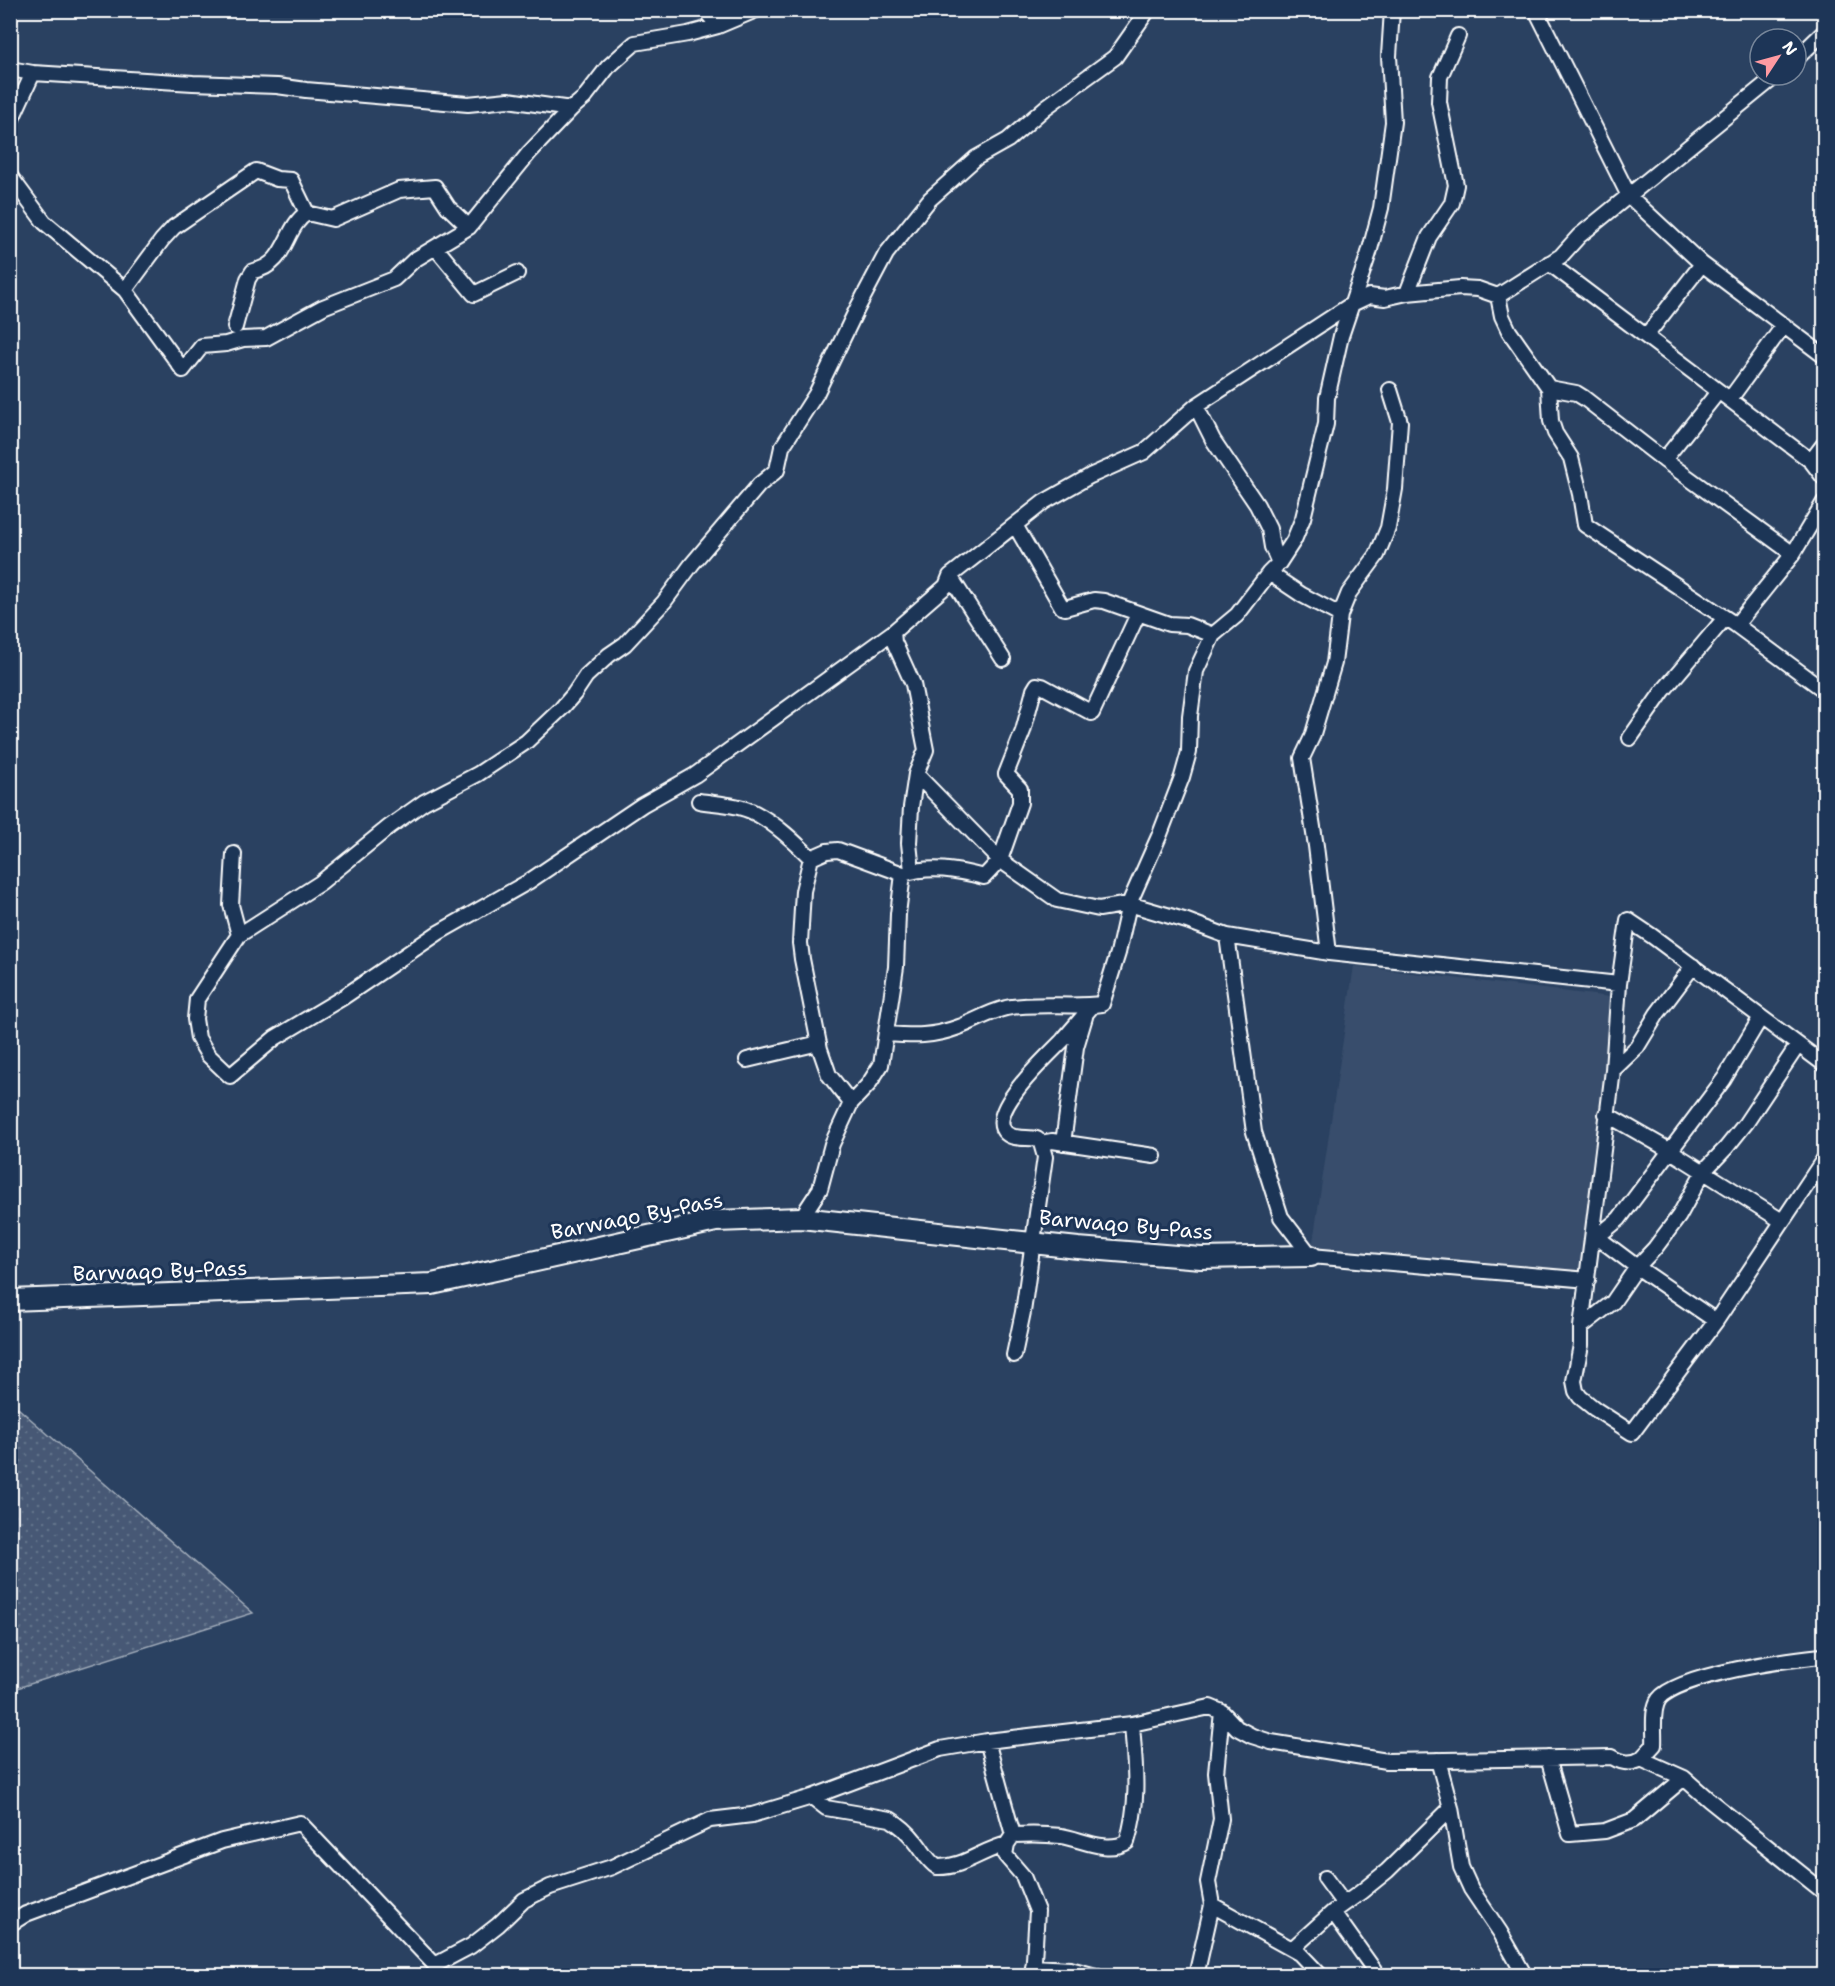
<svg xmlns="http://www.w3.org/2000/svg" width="1835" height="1986" font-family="'Shantell Sans',sans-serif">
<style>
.built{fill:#394e6c}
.grass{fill:url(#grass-dots);stroke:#a2acba;stroke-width:1.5}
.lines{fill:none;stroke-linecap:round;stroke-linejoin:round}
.minor-casing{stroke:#fff;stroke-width:18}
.highway-casing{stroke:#fff;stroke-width:24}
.minor{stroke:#1d3557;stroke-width:14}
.highway{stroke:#1d3557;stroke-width:20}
.labels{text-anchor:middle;stroke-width:6;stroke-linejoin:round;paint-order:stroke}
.street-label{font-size:21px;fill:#fff;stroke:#1d3557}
</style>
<defs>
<pattern id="grass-dots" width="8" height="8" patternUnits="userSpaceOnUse" patternTransform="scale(1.5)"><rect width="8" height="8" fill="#465975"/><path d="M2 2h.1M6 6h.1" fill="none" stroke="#62728a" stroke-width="1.8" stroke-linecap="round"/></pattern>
</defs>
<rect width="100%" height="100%" fill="#2a4161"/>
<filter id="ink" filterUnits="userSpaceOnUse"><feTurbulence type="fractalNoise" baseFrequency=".0167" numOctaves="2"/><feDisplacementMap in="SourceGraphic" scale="12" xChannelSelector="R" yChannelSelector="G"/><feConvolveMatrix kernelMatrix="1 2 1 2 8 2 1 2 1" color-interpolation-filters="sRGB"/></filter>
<g filter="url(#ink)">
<path class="built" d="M 1354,966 L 1618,998 L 1585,1285 L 1311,1256 Z"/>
<path class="grass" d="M 10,1402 L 11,1402 L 253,1613 L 11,1690 Z"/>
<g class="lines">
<defs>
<path id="minor" d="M 705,10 L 718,26
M 1536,10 L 1629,196 L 1702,264 L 1824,356
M 1796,59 L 1824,32
M 10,69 L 33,73 L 193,83 L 277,86 L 306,90 L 468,104 L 508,100 L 571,109 L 584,98 L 608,67 L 635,43 L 688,34 L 718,26 L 756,10
M 10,123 L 33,73
M 10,176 L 44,222 L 125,290 L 183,370 L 202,346 L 226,344 L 243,339 L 266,338 L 323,307 L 394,279 L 414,260 L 469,227 L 529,153 L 571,109
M 436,248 L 474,294 L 517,273
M 1549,263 L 1811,461 L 1824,478
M 125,290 L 162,240 L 174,227 L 256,171 L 277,179 L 291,180 L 307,213
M 1407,293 L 1429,237 L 1452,203 L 1456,185 L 1439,102 L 1440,77 L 1458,36
M 1498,296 L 1502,316 L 1509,331 L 1549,388 L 1551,421 L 1555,433 L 1571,458 L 1580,494 L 1585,525 L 1736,625 L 1824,690
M 235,327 L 248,279 L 253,271 C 288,265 284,227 307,213 L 333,219 L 399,190 L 435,187 L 448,207 L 469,227
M 1646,336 L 1702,264
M 1549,388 L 1576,393 L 1584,398 L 1664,460 L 1793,554
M 1730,399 L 1784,325
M 1196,406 L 1213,440 L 1257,505 L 1269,529 L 1272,547 L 1279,563
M 1664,460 L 1718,392
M 1811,461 L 1824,444
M 1015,525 L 1062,607 L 1065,608 L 1094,600 L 1104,601 L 1169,624 L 1187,625 L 1213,635
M 1269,573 L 1302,595 L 1340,615
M 950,576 L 1003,659
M 1736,625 L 1793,554 L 1824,502
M 893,632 L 894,642 L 913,684 L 926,750 L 916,774 L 911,807 L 909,843 L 912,871
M 1630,738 L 1663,691 L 1725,618
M 916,774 L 1000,860 L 1057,900 L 1099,909 L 1129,904 L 1187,921 L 1227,936 L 1329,953 L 1619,984
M 699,801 C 717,804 738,804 755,813 C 776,824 794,841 811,858 L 827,851 L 838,850 L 903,874 C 930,865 957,870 984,877 L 1000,860 L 1020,803 L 1020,789 L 1006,774 L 1023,731 L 1034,690 L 1037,685 L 1042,686 L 1092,713 L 1138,614
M 234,854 L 231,905 L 239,935 L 197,999 L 195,1019 L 198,1038 L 208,1055 L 230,1076 L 275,1038 L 342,998 L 438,933 L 528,882 L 642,805 L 695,775 L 893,632 L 946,586 L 950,576 L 1044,502 L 1090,476 L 1144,452 L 1196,406 L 1352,304 L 1369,296 L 1385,298 L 1407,293 L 1460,288 L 1478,289 L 1498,296 L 1561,256 L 1579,236 L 1777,75
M 811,858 L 803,891 L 800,943 L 802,959 L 820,1049 L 829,1075 L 851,1103
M 239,935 L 320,883 L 389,827 L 424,802 L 478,774 L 526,742 L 561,709 L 574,694 L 586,676 L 609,655 L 625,644 L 664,602 L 692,564 L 759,485 L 777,470 L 782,447 L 816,394 L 857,309 L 886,254 L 930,199 L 976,158 L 1008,140 L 1046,107 L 1115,57 L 1148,10
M 1227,936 L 1254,1132 L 1281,1217 L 1311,1256 L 1588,1280
M 1329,953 L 1316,846 L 1302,758 L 1312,737 L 1334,663 L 1340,615 L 1349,593 L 1377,555 L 1388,528 L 1395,489 L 1400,422 L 1390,390
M 886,1034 C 915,1036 932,1037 959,1027 C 975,1021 989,1012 1006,1008 C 1038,1002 1070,1008 1102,1004 L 1118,953 L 1129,904 L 1160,834 L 1182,777 L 1189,752 L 1190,716 L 1196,671 L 1213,635 L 1237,615 L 1269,573 L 1279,563 L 1294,540 L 1303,518 L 1326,424 L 1327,398 L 1341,336 L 1369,253 L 1381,208 L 1393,122 L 1389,56 L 1392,10
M 747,1060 L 819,1043
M 1824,1064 L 1652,936 L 1628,920 L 1619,984 L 1613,1070 L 1581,1327 L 1581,1345 L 1574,1381 L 1576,1391 L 1580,1397 L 1595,1409 L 1632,1433 L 1716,1321 L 1824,1159
M 1613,1070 L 1637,1047 L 1657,1014 L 1693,966
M 1606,1114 L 1669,1150 L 1782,1221
M 1041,1143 L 1052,1141 L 1154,1156
M 1063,1143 L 1076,1047 L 1085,1017
M 801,1218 L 820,1189 L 832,1144 L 851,1103 L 868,1085 L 881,1065 L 896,967 L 898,914 L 903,874
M 1597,1237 L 1637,1267 L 1716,1321
M 1591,1246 L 1597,1237 L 1619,1219 L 1724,1079 L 1761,1017
M 1581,1327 L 1613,1302 L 1637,1267 L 1655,1248 L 1679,1216 L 1703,1172 L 1726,1148 L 1746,1123 L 1798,1045
M 1014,1355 L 1023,1312 L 1045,1157 L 1041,1143 L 1037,1139 C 1027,1137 1014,1140 1006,1133 C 984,1113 1050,1054 1063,1040 C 1073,1028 1083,1017 1093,1005
M 1222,1712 L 1216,1773 L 1221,1819 L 1208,1882 L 1212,1905 L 1299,1953 L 1321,1976
M 987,1741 L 1013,1835 L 1007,1844 L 1005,1855 L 1023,1876 L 1037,1911 L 1033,1976
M 1548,1758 L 1570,1834 L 1605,1831 L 1634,1820 L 1684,1778
M 1641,1759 L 1654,1745 C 1655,1732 1651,1710 1659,1699 C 1677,1675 1793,1658 1824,1656
M 1438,1760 L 1451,1808 L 1461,1867 L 1471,1889 L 1500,1932 L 1525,1976
M 812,1797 L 826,1808 L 890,1819 C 900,1825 908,1832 915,1841 C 923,1850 927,1861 937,1867 C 963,1868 982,1850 1007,1844
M 1013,1835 C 1030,1834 1045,1834 1061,1836 C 1081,1839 1107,1854 1127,1842 C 1140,1800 1135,1767 1132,1724
M 1325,1878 L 1344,1904
M 1333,1912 L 1377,1974
M 10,1924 L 26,1914 L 222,1841 L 300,1823 L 435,1965 L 471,1946 L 498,1925 L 524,1900 L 550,1887 L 612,1867 L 710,1820 L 752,1815 L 812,1797 L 940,1749 L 987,1741 L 1132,1724 L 1210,1707 L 1222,1712 L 1237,1728 L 1252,1736 L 1271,1742 L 1387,1761 L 1612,1757 C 1622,1763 1631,1765 1641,1759 L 1684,1778 L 1709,1800 L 1824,1892
M 1292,1949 L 1333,1912 L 1361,1892 L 1387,1871 L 1451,1808
M 1033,1967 L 1070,1969 L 1096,1976
M 1196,1976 L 1212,1905"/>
<path id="highway" d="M 10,1300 L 432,1284 L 716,1221 L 801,1218 L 1078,1248 L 1201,1258 L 1311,1256"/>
</defs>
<use href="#minor" class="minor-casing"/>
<use href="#highway" class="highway-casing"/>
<use href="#minor" class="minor"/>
<use href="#highway" class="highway"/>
</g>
</g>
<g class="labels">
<g class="street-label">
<text transform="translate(637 1216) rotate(-11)" y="7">Barwaqo By-Pass</text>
<text transform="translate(1126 1225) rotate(5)" y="7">Barwaqo By-Pass</text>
<text transform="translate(160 1271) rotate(-2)" y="7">Barwaqo By-Pass</text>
</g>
</g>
<rect width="1835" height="1986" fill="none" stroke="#1d3557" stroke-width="36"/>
<rect x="18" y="18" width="1799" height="1950" fill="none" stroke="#fff" stroke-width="2" filter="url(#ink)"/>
<g transform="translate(1778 57) rotate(54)"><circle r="28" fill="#1d3557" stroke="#77869a" stroke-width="1.5"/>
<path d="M0-4.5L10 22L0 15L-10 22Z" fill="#ff9aa2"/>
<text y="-9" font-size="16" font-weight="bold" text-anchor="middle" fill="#ffffff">N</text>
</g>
</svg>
